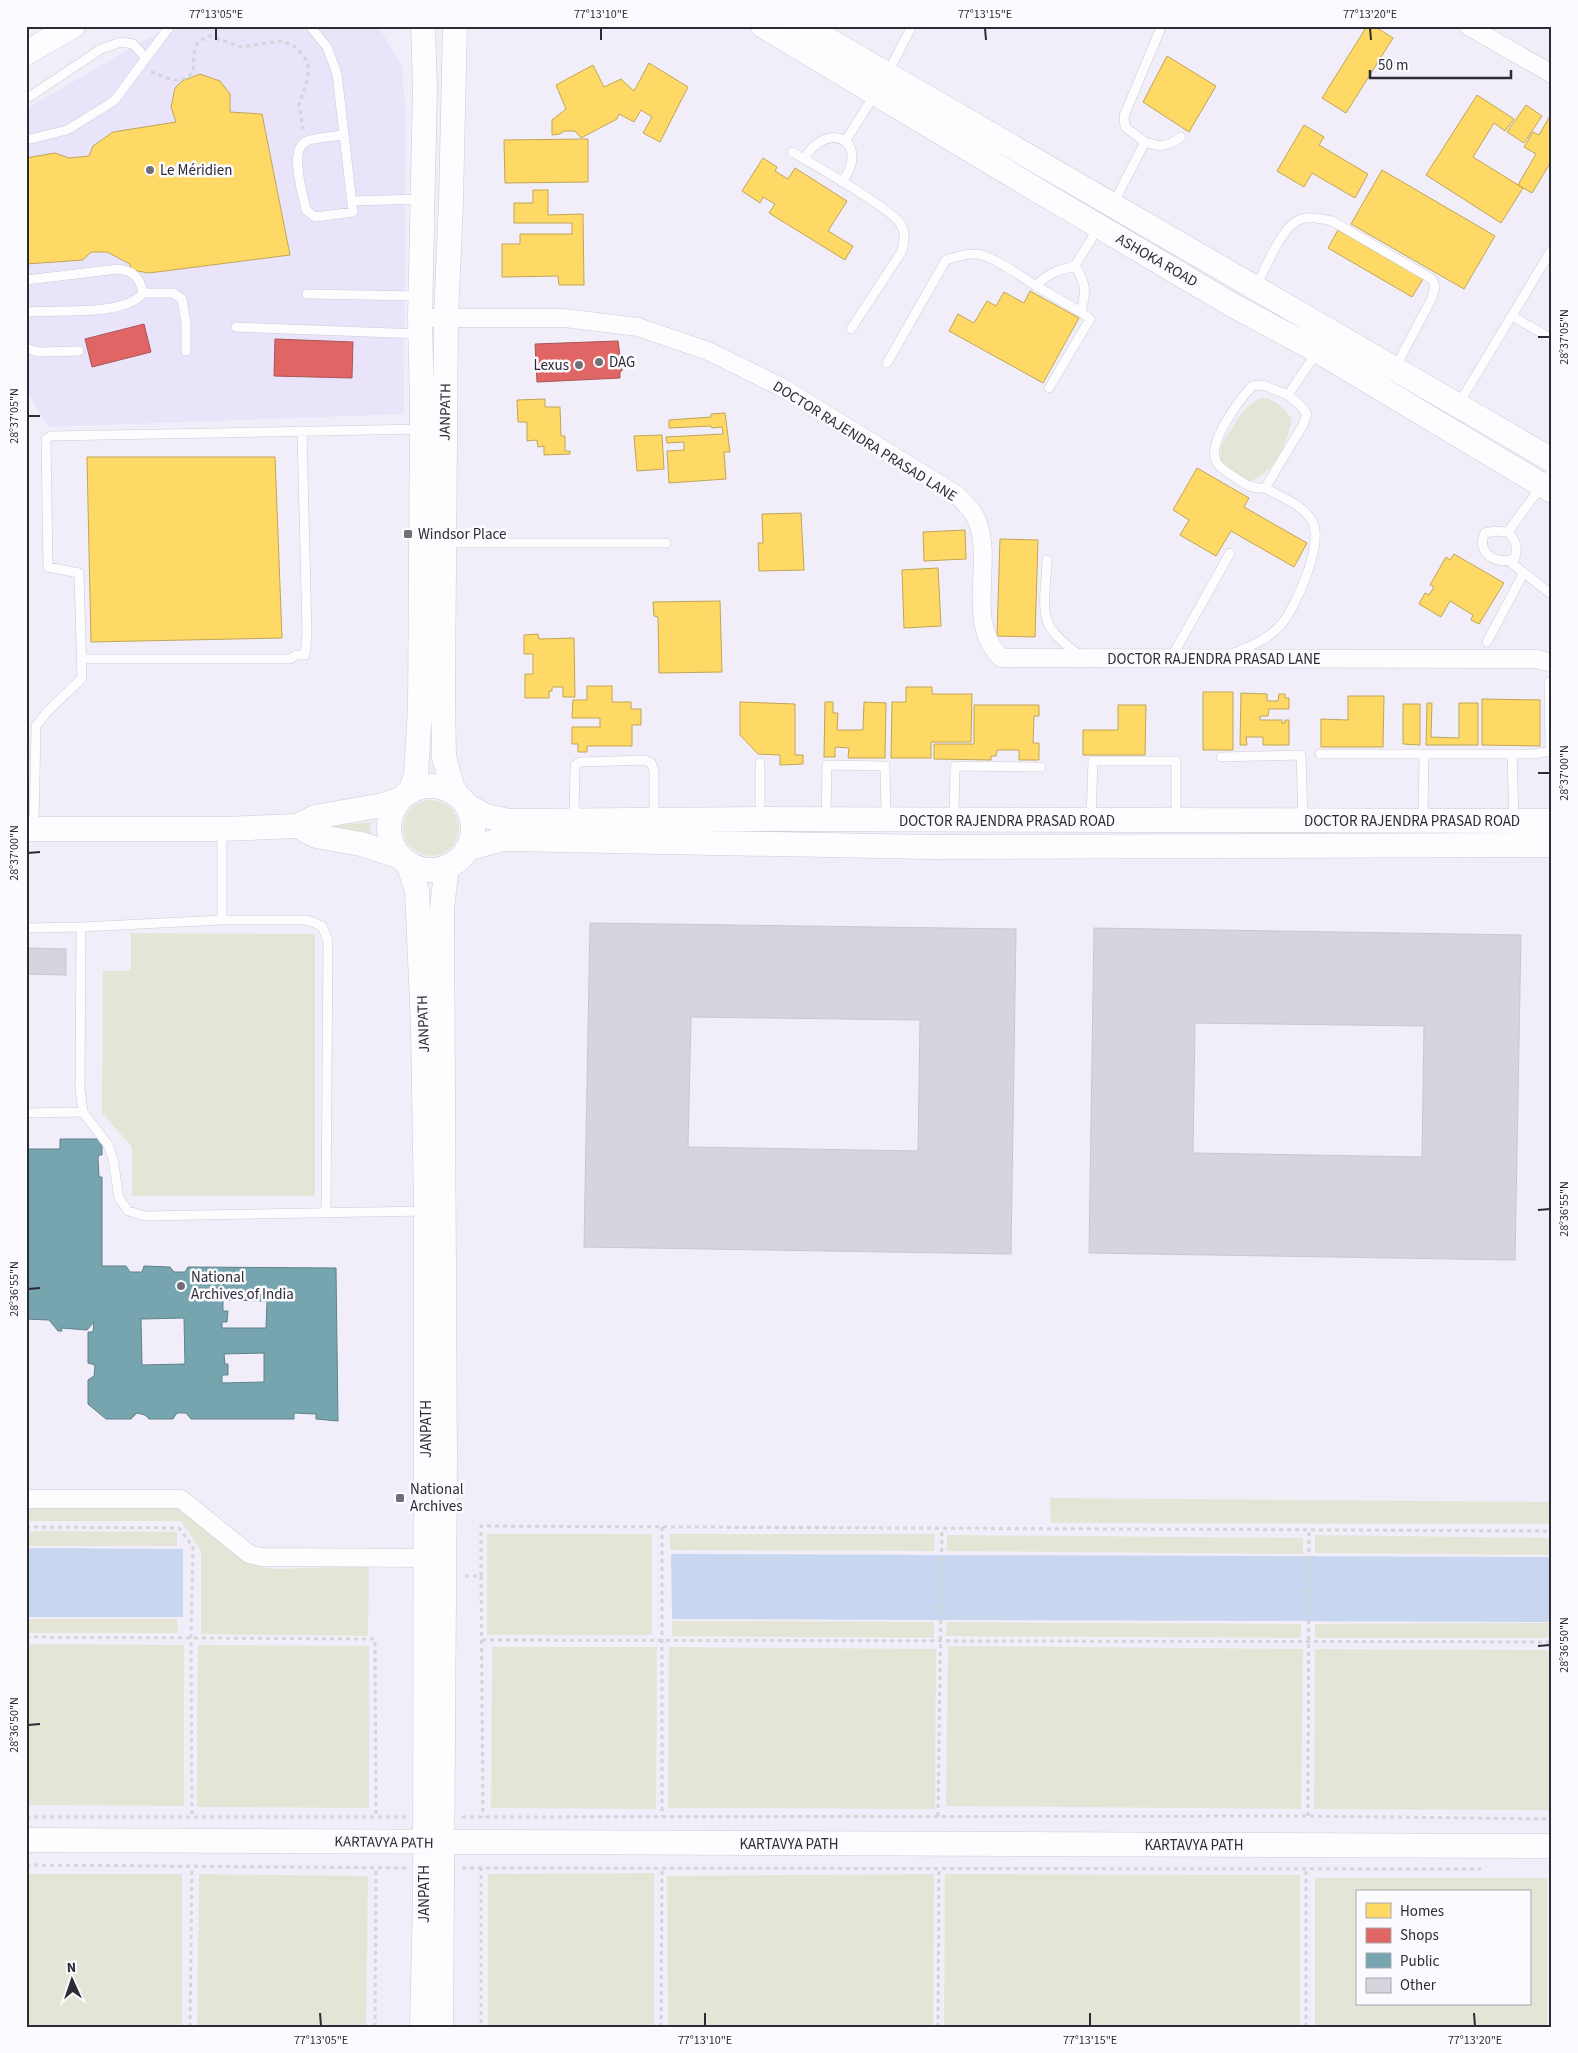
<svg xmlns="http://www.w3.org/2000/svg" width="1578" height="2053" font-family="'Source Sans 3',sans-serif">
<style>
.built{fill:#eae4fb}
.green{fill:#e5e5d7;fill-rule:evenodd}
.water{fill:#c9d6ef}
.homes{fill:#ffd966;stroke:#c0a557}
.shops{fill:#e06666;stroke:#aa5457}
.public{fill:#76a5af;stroke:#60808a;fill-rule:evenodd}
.building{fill:#d7d4de;stroke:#c9c6d1;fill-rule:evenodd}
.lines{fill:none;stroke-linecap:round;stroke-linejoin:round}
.lane-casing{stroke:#cdcbd5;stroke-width:10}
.street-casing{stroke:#cdcbd5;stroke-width:19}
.secondary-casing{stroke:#cdcbd5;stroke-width:25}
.path{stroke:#d5d4d7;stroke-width:3;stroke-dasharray:4 4;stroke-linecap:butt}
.lane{stroke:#fdfcfe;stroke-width:9}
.street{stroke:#fdfcfe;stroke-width:18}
.secondary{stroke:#fdfcfe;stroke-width:24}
.ticks{fill:none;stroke:#2d2b34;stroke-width:2}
.poi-dot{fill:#726f79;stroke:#fbfaff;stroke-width:2}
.labels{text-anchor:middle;stroke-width:5;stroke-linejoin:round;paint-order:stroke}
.poi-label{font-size:15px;fill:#2d2b34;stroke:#fbfaff;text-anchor:start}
.street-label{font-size:15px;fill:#2d2b34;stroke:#fbfaff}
.neatline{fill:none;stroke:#2d2b34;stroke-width:2}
.ticks-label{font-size:12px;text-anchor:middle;fill:#2d2b34}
</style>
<rect width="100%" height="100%" fill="#f1eefa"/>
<path class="built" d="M 169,26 L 378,26 L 402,66 L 406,119 L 404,414 L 48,427 L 26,390 L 26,109 Z"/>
<path class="green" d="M 1259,398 C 1274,397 1285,408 1292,420 C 1286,446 1273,477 1244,483 L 1220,468 L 1221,445 L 1243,411 Z
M403 828a28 28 0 1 1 56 0a28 28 0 1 1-56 0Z
M 371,822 L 370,835 L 328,826 Z
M 131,933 L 315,934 L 315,1196 L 132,1196 L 132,1147 L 102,1113 L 103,971 L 131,971 Z
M 1050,1498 L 1552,1502 L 1552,1524 L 1051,1523 Z
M 26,1505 L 179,1507 L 243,1561 L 267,1568 L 279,1569 L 369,1566 L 368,1636 L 201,1634 L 201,1551 L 181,1521 L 26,1521 Z
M 26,1531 L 177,1532 L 177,1546 L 26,1546 Z
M 487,1534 L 652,1534 L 652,1635 L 487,1635 Z
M 670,1534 L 935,1534 L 934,1551 L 670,1550 Z
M 947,1535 L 1303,1538 L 1303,1554 L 947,1551 Z
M 1315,1535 L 1550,1538 L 1550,1555 L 1315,1553 Z
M 26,1619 L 177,1619 L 178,1633 L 26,1633 Z
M 672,1621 L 934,1622 L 934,1638 L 672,1636 Z
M 947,1622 L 1301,1624 L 1301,1638 L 946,1636 Z
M 1549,1623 L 1549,1638 L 1315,1638 L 1315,1624 Z
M 26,1644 L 184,1645 L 184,1806 L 26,1805 Z
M 198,1645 L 369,1646 L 369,1808 L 197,1807 Z
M 948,1646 L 1303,1649 L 1301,1809 L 946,1806 Z
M 492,1647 L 657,1647 L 656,1809 L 491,1808 Z
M 669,1647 L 936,1649 L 935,1809 L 668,1808 Z
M 1315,1649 L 1552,1650 L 1551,1810 L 1314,1809 Z
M 654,1873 L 654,2027 L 488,2027 L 488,1874 Z
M 26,1874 L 182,1874 L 182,2027 L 26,2027 Z
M 199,1874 L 368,1876 L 366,2027 L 197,2027 Z
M 934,1874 L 933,2027 L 668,2027 L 667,1876 Z
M 945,1874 L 1300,1875 L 1300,2027 L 944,2027 Z
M 1315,1878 L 1547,1878 L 1547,2027 L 1315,2027 ZM 1357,1892 L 1529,1892 L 1529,2004 L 1357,2004 Z"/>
<path class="water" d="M 26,1548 L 183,1549 L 183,1617 L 26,1617 Z
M 671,1554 L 1552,1557 L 1552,1622 L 672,1619 Z"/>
<path class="homes" d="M 1367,26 L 1374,26 L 1393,38 L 1346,113 L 1322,98 Z
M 1167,56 L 1216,86 L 1189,132 L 1143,102 Z
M 649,63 L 688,87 L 660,142 L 643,133 L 652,117 L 641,110 L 634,122 L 619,114 L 617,119 L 581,138 L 575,131 L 564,131 L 560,134 L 552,135 L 552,120 L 566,109 L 556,85 L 593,65 L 604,87 L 621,79 L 634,91 Z
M 200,74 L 220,81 L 230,94 L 230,112 L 262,114 L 290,255 L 149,273 L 131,270 L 130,264 L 107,252 L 91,252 L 83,260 L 26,264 L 26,158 L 55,153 L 69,158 L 89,156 L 93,146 L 113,132 L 176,122 L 171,107 L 175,88 L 182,81 Z
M 1477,95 L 1514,119 L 1505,131 L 1494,123 L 1473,157 L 1523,188 L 1501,223 L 1426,175 Z
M 1526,105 L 1542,116 L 1524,143 L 1507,132 Z
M 1551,114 L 1552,160 L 1532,193 L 1518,185 L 1536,154 L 1524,147 L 1533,132 L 1539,135 Z
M 1304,125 L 1324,137 L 1319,145 L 1368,174 L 1355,198 L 1312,173 L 1304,187 L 1277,171 Z
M 588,139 L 588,182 L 505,183 L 504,140 Z
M 763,158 L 777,167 L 775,171 L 788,179 L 795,168 L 847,201 L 828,231 L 853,246 L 845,260 L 769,213 L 775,204 L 763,197 L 760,203 L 742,191 Z
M 1382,170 L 1495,236 L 1464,289 L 1351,224 Z
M 533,190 L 548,190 L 548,215 L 583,214 L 584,285 L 559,285 L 558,276 L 502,277 L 502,244 L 520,244 L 520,234 L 572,234 L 572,223 L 514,223 L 514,203 L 533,203 Z
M 1338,230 L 1423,279 L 1412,297 L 1328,248 Z
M 1030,291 L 1079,318 L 1043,383 L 949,331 L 958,314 L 974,323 L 987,301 L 996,306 L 1004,292 L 1024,303 Z
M 545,399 L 545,407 L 560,407 L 561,436 L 565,436 L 565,451 L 570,451 L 570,454 L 544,455 L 544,446 L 538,447 L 537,440 L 527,441 L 527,422 L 518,422 L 517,400 Z
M 725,413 L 730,452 L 724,452 L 726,479 L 669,483 L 667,451 L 684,450 L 684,442 L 667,443 L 666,437 L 723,434 L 722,427 L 712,428 L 711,426 L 669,428 L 669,420 L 711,417 L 711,414 Z
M 662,435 L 664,469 L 637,471 L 634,436 Z
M 87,457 L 275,457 L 282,638 L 91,642 Z
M 1197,468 L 1249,498 L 1244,507 L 1307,543 L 1294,567 L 1231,531 L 1216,556 L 1180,535 L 1189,520 L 1173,510 Z
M 801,513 L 804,570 L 759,571 L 758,543 L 763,543 L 762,514 Z
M 965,530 L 966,559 L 924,561 L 923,532 Z
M 1000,539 L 1038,540 L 1035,637 L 997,636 Z
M 1454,554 L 1504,583 L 1479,624 L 1471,620 L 1473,615 L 1450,601 L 1441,617 L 1419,604 L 1425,593 L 1429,595 L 1434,587 L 1430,585 L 1446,557 L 1450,560 Z
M 938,568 L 941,626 L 904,628 L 902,570 Z
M 720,601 L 722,672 L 659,673 L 658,617 L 654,616 L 653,602 Z
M 538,634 L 539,639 L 574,638 L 575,697 L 563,697 L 563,687 L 552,687 L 552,691 L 549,691 L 549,698 L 525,698 L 525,674 L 533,674 L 533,654 L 524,654 L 524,635 Z
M 587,686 L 612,686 L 612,702 L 631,702 L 631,709 L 641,709 L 641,725 L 632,725 L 632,746 L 587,746 L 587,752 L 578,752 L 578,744 L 572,744 L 572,727 L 600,727 L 600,718 L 572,718 L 573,700 L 587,700 Z
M 906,687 L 932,687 L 932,694 L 972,694 L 971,742 L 931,742 L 931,758 L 891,758 L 892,702 L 906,702 Z
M 1203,692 L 1233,692 L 1233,750 L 1203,750 Z
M 1241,693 L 1267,694 L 1267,701 L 1278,701 L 1279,694 L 1285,694 L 1285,698 L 1289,698 L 1289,709 L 1269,709 L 1268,716 L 1260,716 L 1260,720 L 1282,720 L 1282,723 L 1285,723 L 1285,720 L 1289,720 L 1289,745 L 1263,745 L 1263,737 L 1246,737 L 1247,745 L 1240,745 Z
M 1348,696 L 1384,696 L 1383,747 L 1321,747 L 1321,719 L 1348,720 Z
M 1482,699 L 1540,700 L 1540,746 L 1482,745 Z
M 740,702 L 795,704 L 795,755 L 803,755 L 803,764 L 780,765 L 780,755 L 758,754 L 740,735 Z
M 825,702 L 833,702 L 833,713 L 838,713 L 837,730 L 863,730 L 864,702 L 886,703 L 885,758 L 848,758 L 849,748 L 835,747 L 835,757 L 824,757 Z
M 1427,703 L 1432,703 L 1431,737 L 1459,738 L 1459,703 L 1478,703 L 1478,745 L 1426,745 Z
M 1403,704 L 1420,704 L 1420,745 L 1403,744 Z
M 974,705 L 1039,705 L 1039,716 L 1034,716 L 1033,743 L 1039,743 L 1039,760 L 1019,760 L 1019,750 L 997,750 L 996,756 L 991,756 L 991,760 L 934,759 L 934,744 L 974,744 Z
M 1118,705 L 1146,705 L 1145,755 L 1083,755 L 1083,730 L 1118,730 Z"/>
<path class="shops" d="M 144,324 L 151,352 L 92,367 L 85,339 Z
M 275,339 L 353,342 L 352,378 L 274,376 Z
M 618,341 L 622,371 L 620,371 L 620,378 L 537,382 L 535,344 Z"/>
<path class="public" d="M 60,1139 L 102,1139 L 102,1155 L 99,1155 L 98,1158 L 99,1177 L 102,1177 L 102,1266 L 126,1266 L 130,1272 L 142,1272 L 144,1266 L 170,1267 L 174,1272 L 185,1272 L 188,1267 L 336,1268 L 338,1421 L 316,1419 L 316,1414 L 294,1413 L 294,1419 L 191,1419 L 186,1413 L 177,1413 L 173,1419 L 149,1419 L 145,1415 L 137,1413 L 131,1419 L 106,1419 L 88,1404 L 88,1380 L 94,1376 L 95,1365 L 88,1363 L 88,1332 L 93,1332 L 94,1322 L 87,1330 L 61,1328 L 62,1331 L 58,1331 L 49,1320 L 26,1319 L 26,1149 L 60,1149 ZM 223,1300 L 267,1301 L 266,1328 L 222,1328 L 222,1322 L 227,1322 L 228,1311 L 223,1311 ZM 184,1318 L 185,1364 L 142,1365 L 141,1319 ZM 264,1353 L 264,1382 L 222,1383 L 222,1375 L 228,1375 L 228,1364 L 225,1364 L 224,1354 Z"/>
<path class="building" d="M 590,923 L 1016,929 L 1011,1254 L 584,1247 ZM 691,1017 L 920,1020 L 918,1151 L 688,1147 Z
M 1094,928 L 1521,935 L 1515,1260 L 1089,1253 ZM 1195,1023 L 1424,1026 L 1422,1157 L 1193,1153 Z
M 28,948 L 66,949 L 66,975 L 27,974 Z"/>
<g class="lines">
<defs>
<path id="lane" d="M 310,26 L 327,47 L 337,74 L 353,212 L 315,217 L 306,210 C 303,194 288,148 307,141 C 318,137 331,137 342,135
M 887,74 L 912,26
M 26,99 L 101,49 L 121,42 L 133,44 L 146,58
M 26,140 L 67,130 L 114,101 L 170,26
M 846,140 L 875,94
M 1145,142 L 1125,127 L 1124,116 L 1160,30
M 792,152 C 811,163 894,210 901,225 C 906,233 904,242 902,251 L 851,329
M 804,159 C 828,118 872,142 842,182
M 352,201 L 422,199
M 1113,204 L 1145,142 C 1161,148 1168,146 1181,137
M 1075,266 C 1087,284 1086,292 1081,312 L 1036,286 C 1048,273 1058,270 1075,266 L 1098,228
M 26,280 L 118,269 C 134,271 140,278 143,293 C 124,317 56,309 26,312
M 1255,288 C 1265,270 1280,230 1297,221 C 1307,215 1321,219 1332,221 L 1432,279 L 1435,286 L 1432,298 L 1395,368
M 143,293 L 173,293 L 182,299 L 186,323 L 186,351
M 307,294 L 420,296
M 1512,316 L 1552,339
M 236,327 L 420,334
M 26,348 L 38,352 L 79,351
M 887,363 L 946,260 C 955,257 966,253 977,254 C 995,257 1020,276 1036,286
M 1049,388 L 1090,319 L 1081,312
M 1288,395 L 1301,406 L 1307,414 L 1303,425 L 1265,488 C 1252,490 1244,483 1233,476 C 1227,472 1219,468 1216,461 C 1207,443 1240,399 1252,386 L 1263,385 L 1288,395 L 1317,352
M 1458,405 L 1552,249
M 46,444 L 46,439 L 51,436 L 422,429
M 1495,531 L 1508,532 C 1516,541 1518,547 1515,558 C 1498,567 1475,553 1485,533 Z
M 1508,532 L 1552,471
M 446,543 L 666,543
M 1047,560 C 1047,579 1041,605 1048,623 C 1053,636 1071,648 1081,657
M 1509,561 L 1552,595
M 1487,642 L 1523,574
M 1232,654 C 1248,647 1267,640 1279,627 C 1295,610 1325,543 1312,521 C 1302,504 1281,497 1265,488
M 1171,658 L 1230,553
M 83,659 L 290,659 L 296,655 L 305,655 L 307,634 L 302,431
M 1320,754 L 1534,754 L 1550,751 L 1549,682
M 1512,754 L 1514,821
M 1221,757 L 1301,755 L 1303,820
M 826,818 L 827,765 L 885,766 L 886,819
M 954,818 L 955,766 L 1041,767
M 1091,818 L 1093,761 L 1176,761 L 1176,820
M 760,819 L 760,763
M 1423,819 L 1424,754
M 574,820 L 575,765 L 580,762 L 645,760 L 651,763 L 654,770 L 654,820
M 34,827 L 36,726 L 47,712 L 82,678 L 79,573 L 48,567 L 46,439
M 222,830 L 222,920
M 26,928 L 81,927
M 26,1113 L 83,1112
M 326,1211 L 328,941 L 322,926 L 307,920 L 222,920 L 81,927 L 80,1089 L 83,1112 L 108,1145 L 113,1159 L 119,1198 L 128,1211 L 145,1216 L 426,1211"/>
<path id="street" d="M 1468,26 L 1552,74
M 420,318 L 565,318 L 638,327 L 708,351 L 781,387 L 957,495 C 965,503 974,511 978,523 C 993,566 965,622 1001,658 L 1536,659 L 1552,663
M 26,1499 L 181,1499 L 249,1554 L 262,1557 L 426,1558"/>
<path id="secondary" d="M 455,26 L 451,201 L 446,317 L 443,693 L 444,757 L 452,786 L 457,795
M 763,26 L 1022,181 L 1234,306 L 1318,351 L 1552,491
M 804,26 L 1552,460
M 26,53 L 73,26
M389 828a42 42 0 1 1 84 0a42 42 0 1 1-84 0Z
M 410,792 L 416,775 L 420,708 L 422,406 L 420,318 L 425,88 L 423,26
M 466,805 L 486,816 L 509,821 L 760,819 L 1552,821
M 297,826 L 316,836 L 361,844 L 401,857
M 26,829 L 222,829 L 297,826 L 315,817 L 383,805 L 400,799
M 467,849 L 503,839 L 929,847 L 1552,845
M 408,863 L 417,891 L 419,936 L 423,1027 L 426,1211 L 425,1896 L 422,2027
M 26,1840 L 1552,1846
M 441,2027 L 445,1455 L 442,908 L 447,866"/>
</defs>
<use href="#lane" class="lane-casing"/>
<use href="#street" class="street-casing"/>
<use href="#secondary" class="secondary-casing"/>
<path class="path" d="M 151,72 C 168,77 179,87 193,72 L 194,53 L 198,42 L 209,36 L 242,47 L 280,41 L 293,45 L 304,56 L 308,66 L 308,78 L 299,105 L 303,129
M 26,1527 L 179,1528 L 193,1547 L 191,1637 L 192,1814
M 662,1527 L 662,1817
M 465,1576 L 481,1576 L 481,1526 L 1552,1531
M 481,1576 L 483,1817
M 26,1637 L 375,1639 L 376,1817
M 482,1640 L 1552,1642
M 938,1816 L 942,1528
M 1308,1816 L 1309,1529
M 26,1817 L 406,1817
M 462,1817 L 1308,1816 L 1552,1819
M 26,1865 L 406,1868
M 481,1867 L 481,2027
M 462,1868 L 1481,1869
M 190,2027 L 192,1867
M 375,2027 L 376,1867
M 661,2027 L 662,1868
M 938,2027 L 939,1868
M 1306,2027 L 1306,1868"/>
<use href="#lane" class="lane"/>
<use href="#street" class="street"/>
<use href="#secondary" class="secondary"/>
</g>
<path class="ticks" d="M 216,28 L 216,40M 601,28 L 601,40M 985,28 L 986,40M 1370,28 L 1371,40M 1538,337 L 1550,337M 28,416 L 40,416M 1538,773 L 1550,773M 28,853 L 40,852M 1538,1210 L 1550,1209M 28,1289 L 40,1288M 1538,1646 L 1550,1645M 28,1725 L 40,1724M 320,2013 L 321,2026M 705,2013 L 705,2026M 1090,2013 L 1090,2026M 1474,2013 L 1475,2026"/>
<g class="poi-dot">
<circle cx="150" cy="170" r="5"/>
<circle cx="599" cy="362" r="5"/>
<circle cx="579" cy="365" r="5"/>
<rect x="403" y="529" width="10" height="10" rx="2.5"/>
<circle cx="181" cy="1286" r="5"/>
<rect x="395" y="1493" width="10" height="10" rx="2.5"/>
</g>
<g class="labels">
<g class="poi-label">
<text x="160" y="175">Le Méridien</text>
<text x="609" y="367">DAG</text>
<text x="569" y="370" text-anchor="end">Lexus</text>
<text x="418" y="539">Windsor Place</text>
<text x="191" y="1282">National<tspan x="191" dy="17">Archives of India</tspan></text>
<text x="410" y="1494">National<tspan x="410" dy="17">Archives</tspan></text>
</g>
<g class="street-label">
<text transform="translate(1157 260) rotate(30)" y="5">ASHOKA ROAD</text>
<text transform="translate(445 412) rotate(-89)" y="5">JANPATH</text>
<text transform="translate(865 441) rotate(32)" y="5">DOCTOR RAJENDRA PRASAD LANE</text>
<text x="1214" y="664">DOCTOR RAJENDRA PRASAD LANE</text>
<text x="1007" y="826">DOCTOR RAJENDRA PRASAD ROAD</text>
<text x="1412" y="826">DOCTOR RAJENDRA PRASAD ROAD</text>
<text transform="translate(423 1024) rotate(-92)" y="5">JANPATH</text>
<text transform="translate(426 1429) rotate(-90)" y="5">JANPATH</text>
<text transform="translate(384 1842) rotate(1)" y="5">KARTAVYA PATH</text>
<text x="789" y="1849">KARTAVYA PATH</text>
<text x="1194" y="1850">KARTAVYA PATH</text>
<text transform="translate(424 1894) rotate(-90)" y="5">JANPATH</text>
</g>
</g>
<rect width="1578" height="2053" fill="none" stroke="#fbfaff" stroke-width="55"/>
<rect x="1356" y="1890" width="175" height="115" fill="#fbfaff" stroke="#a9a7ae"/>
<rect x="1366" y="1903" width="25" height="15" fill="#ffd966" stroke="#a9a7ae"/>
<text x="1400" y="1916" font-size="15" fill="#2d2b34">Homes</text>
<rect x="1366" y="1928" width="25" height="15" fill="#e06666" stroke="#a9a7ae"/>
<text x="1400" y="1940" font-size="15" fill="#2d2b34">Shops</text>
<rect x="1366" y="1953" width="25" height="15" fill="#76a5af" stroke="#a9a7ae"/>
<text x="1400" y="1966" font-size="15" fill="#2d2b34">Public</text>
<rect x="1366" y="1978" width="25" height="15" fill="#d7d4de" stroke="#a9a7ae"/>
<text x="1400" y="1990" font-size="15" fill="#2d2b34">Other</text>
<g transform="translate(72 1980) rotate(357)" stroke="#fbfaff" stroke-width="4" paint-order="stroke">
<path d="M0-4L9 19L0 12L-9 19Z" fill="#2d2b34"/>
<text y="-8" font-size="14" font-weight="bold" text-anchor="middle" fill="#2d2b34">N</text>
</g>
<path d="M1370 70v8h141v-8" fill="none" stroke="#2d2b34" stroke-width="2.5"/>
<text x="1378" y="70" font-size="15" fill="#2d2b34" stroke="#fbfaff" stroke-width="4" paint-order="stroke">50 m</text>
<rect x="28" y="28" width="1522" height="1998" class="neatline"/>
<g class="ticks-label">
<text x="216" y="18">77°13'05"E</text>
<text x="601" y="18">77°13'10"E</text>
<text x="985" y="18">77°13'15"E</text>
<text x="1370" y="18">77°13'20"E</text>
<text transform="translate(1564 337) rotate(-90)" y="4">28°37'05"N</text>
<text transform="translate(14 416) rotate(-90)" y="4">28°37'05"N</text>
<text transform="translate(1564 773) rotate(-90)" y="4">28°37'00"N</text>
<text transform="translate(14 853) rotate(-90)" y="4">28°37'00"N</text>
<text transform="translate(1564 1209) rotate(-90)" y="4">28°36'55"N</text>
<text transform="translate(14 1289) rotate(-90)" y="4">28°36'55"N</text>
<text transform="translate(1564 1645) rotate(-90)" y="4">28°36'50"N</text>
<text transform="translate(14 1725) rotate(-90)" y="4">28°36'50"N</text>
<text x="321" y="2044">77°13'05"E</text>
<text x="705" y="2044">77°13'10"E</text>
<text x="1090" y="2044">77°13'15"E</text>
<text x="1475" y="2044">77°13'20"E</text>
</g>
</svg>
